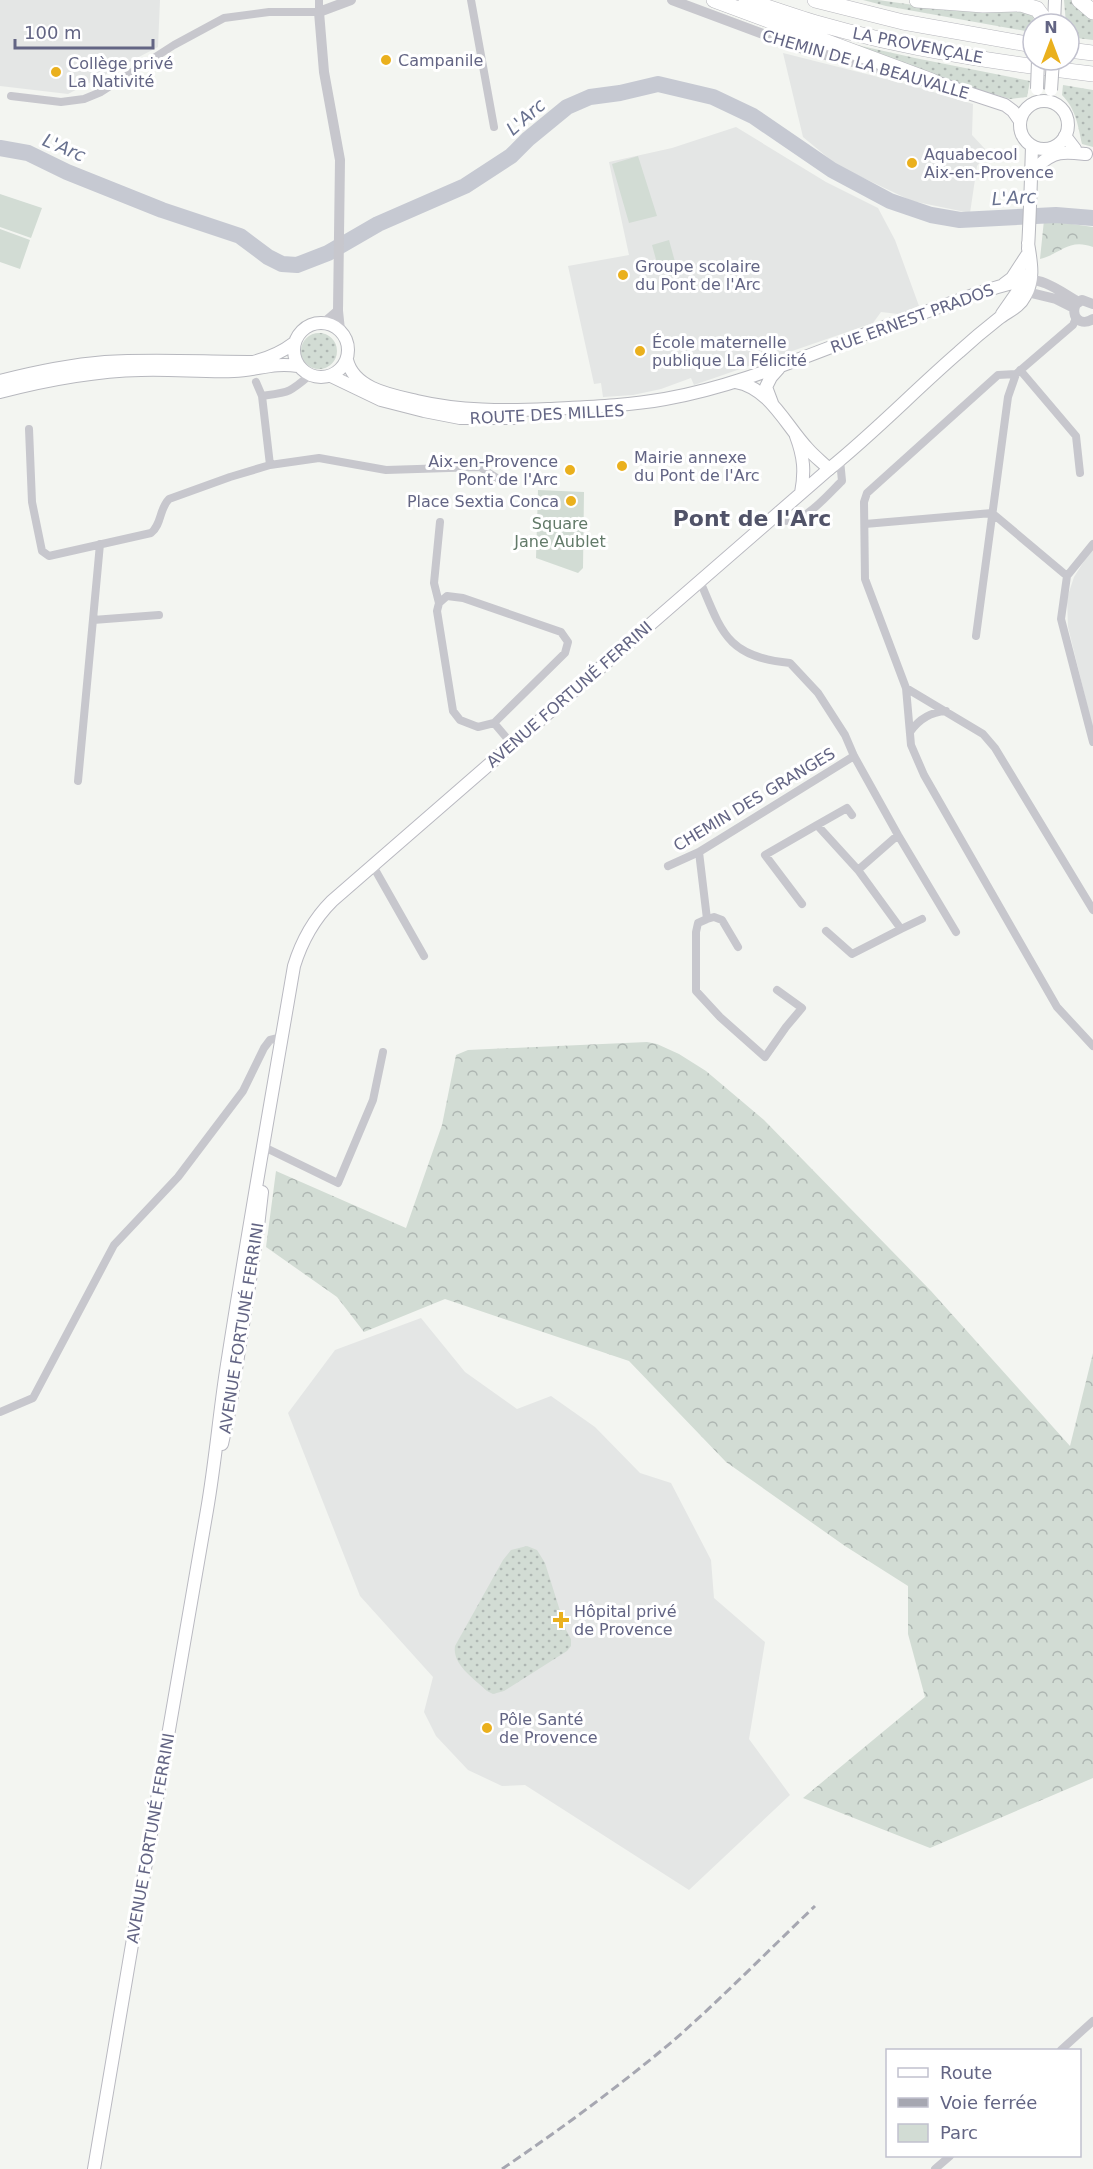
<svg xmlns="http://www.w3.org/2000/svg" width="1093" height="2169" font-family="'DejaVu Sans',sans-serif">
<style>
.built{fill:#e4e6e5}
.grass{fill:url(#grass-dots)}
.forest{fill:url(#forest-crowns)}
.green{fill:#d2dcd4}
.lines{fill:none;stroke-linecap:round;stroke-linejoin:round}
.river{stroke:#c6c9d2;stroke-width:16}
.secondary-casing{stroke:#b9b9c1;stroke-width:14}
.primary-casing{stroke:#b7b8be;stroke-width:14}
.motorway-casing{stroke:#b7b7bd;stroke-width:16}
.minor{stroke:#c7c7cd;stroke-width:8}
.tertiary{stroke:#c7c7cd;stroke-width:10}
.secondary{stroke:#fff;stroke-width:12}
.primary{stroke:#fff;stroke-width:12}
.motorway{stroke:#fff;stroke-width:15}
.rail{stroke:#a6a7b1;stroke-width:3;stroke-dasharray:9 4.5;stroke-linecap:butt}
.primary-bridge-casing{stroke:#b7b8be;stroke-width:14;stroke-linecap:butt}
.primary-bridge{stroke:#fff;stroke-width:12}
.poi-dot{fill:#eab01d;stroke:#fff;stroke-width:2}
.labels{text-anchor:middle;stroke-width:6;stroke-linejoin:round;paint-order:stroke}
.street-label{font-size:16px;fill:#636584;stroke:#fff}
.poi-label{font-size:16px;fill:#636584;stroke:#fff;text-anchor:start}
.park-label{font-size:16px;fill:#627a69;stroke:#fff}
.water-label{font-size:18px;font-style:italic;fill:#68718f;stroke:#fff}
.district-label{font-size:22px;font-weight:bold;fill:#515368;stroke:#fff}
</style>
<defs>
<pattern id="grass-dots" width="8" height="8" patternUnits="userSpaceOnUse" patternTransform="scale(1.5)"><rect width="8" height="8" fill="#d2dcd4"/><path d="M2 2h.1M6 6h.1" fill="none" stroke="#aeb6b2" stroke-width="1.8" stroke-linecap="round"/></pattern>
<pattern id="forest-crowns" width="20" height="18" patternUnits="userSpaceOnUse" patternTransform="scale(1.5)"><rect width="20" height="18" fill="#d2dcd4"/><path d="M2 6a3 3 0 1 1 6 0M12 15a3 3 0 1 1 6 0" fill="none" stroke="#aeb6b2"/></pattern>
</defs>
<rect width="100%" height="100%" fill="#f3f5f1"/>
<path class="built" d="M 0,0 L 160,0 L 158,47 L 68,94 L 0,86 Z
M 783,53 L 910,85 L 973,104 L 972,135 L 985,149 L 985,155 L 977,166 L 970,213 L 912,201 L 838,166 L 803,137 Z
M 736,127 L 826,182 L 878,208 L 895,240 L 919,306 L 898,314 L 881,312 L 873,323 L 694,385 L 691,378 L 661,389 L 633,395 L 603,397 L 601,383 L 594,384 L 568,266 L 629,255 L 609,162 L 672,148 Z
M 1093,547 L 1093,729 L 1068,627 L 1067,598 L 1074,577 Z
M 421,1318 L 465,1372 L 517,1409 L 551,1396 L 595,1427 L 640,1473 L 671,1483 L 711,1560 L 714,1598 L 765,1642 L 749,1739 L 790,1795 L 689,1890 L 525,1785 L 502,1786 L 468,1770 L 436,1736 L 424,1712 L 433,1677 L 360,1596 L 288,1413 L 335,1350 Z"/>
<path class="grass" d="M 863,0 L 878,0 L 921,6 L 1021,10 L 1034,17 L 1031,32 L 886,6 Z
M 1064,0 L 1073,0 L 1093,16 L 1093,40 L 1069,37 L 1069,24 L 1066,24 Z
M 826,38 L 915,58 L 1030,81 L 1027,97 L 1010,99 L 920,72 Z
M 1063,85 L 1093,90 L 1093,147 L 1082,144 C 1078,126 1076,109 1062,95 Z
M301 351a18 18 0 1 1 36 0a18 18 0 1 1-36 0Z
M 527,1546 L 537,1550 L 545,1563 L 566,1630 L 571,1639 L 571,1646 L 567,1651 L 504,1691 L 493,1694 L 487,1691 C 475,1679 452,1665 455,1646 L 503,1560 L 511,1550 Z"/>
<path class="forest" d="M 1044,220 L 1093,227 L 1093,247 C 1068,238 1061,254 1040,259 Z
M 647,1042 L 657,1044 L 679,1054 L 706,1071 L 764,1120 L 931,1291 L 1070,1446 L 1093,1353 L 1093,1778 L 930,1848 L 803,1798 L 925,1697 L 908,1634 L 908,1586 L 845,1546 L 726,1462 L 629,1361 L 445,1299 L 364,1332 L 337,1297 L 266,1247 L 276,1171 L 406,1228 L 442,1125 L 456,1055 L 468,1050 Z"/>
<path class="green" d="M 638,156 L 657,216 L 629,223 L 612,164 Z
M 0,194 L 42,208 L 31,238 L 0,227 Z
M 0,229 L 30,240 L 20,269 L 0,262 Z
M 669,240 L 677,269 L 660,274 L 652,245 Z
M 538,490 L 584,492 L 583,568 L 578,573 L 536,558 Z"/>
<g class="lines">
<path class="river" d="M 0,148 L 28,153 L 67,172 L 162,210 L 240,236 L 268,257 L 282,264 L 297,265 L 328,253 L 378,224 L 465,186 L 511,156 L 528,139 L 567,107 L 590,97 L 620,93 L 658,84 L 713,97 L 753,116 L 832,170 L 890,201 L 931,215 L 960,220 L 1056,215 L 1093,218"/>
<defs>
<path id="secondary" d="M 932,81 L 1005,105 L 1013,111 L 1020,121
M 1065,136 L 1075,149
M 1038,166 C 1055,150 1065,152 1086,154
M 796,436 C 804,457 805,472 801,493
M 222,1444 L 230,1408 L 257,1235 L 262,1192
M 94,2169 C 130,1949 170,1730 207,1510 C 215,1464 219,1417 226,1371 C 247,1235 271,1101 294,966 C 302,940 313,920 332,901 L 829,469"/>
<path id="primary" d="M 1054,24 L 1055,0
M1020 125a24 24 0 1 1 48 0a24 24 0 1 1-48 0Z
M 1028,249 C 1030,214 1031,180 1032,146
M 1004,284 L 1012,278 L 1027,255
M 1002,314 L 1018,291 L 1025,275
M294 350a27 27 0 1 1 54 0a27 27 0 1 1-54 0Z
M 347,360 C 354,389 391,395 417,401 C 460,411 504,411 548,409 C 587,407 626,406 665,399 C 733,387 796,360 860,336 C 894,323 928,311 962,299 C 982,292 1002,284 1023,281
M 331,376 L 381,400 L 424,411 L 460,418 L 514,418
M 0,381 C 35,372 69,365 105,362 C 154,359 204,362 253,362 C 269,358 281,353 294,343
M 736,382 C 770,388 786,426 808,449 C 814,456 822,462 829,469 C 875,432 915,390 959,352 C 971,341 984,330 998,319 C 1008,311 1019,308 1025,296 C 1035,279 1031,262 1028,243
M 0,392 C 46,380 94,371 141,370 C 172,369 203,372 234,371 C 258,370 273,362 298,366
M 772,403 L 766,387 L 771,377 L 779,368"/>
<path id="motorway" d="M 714,0 L 932,81
M 746,0 C 770,8 793,16 816,23 C 906,49 1000,63 1093,74
M 815,0 L 903,22 L 1033,45
M 917,0 L 983,5 L 1021,4 L 1037,9 L 1048,24
M 1079,0 L 1093,12
M 1069,50 L 1093,53"/>
</defs>
<use href="#secondary" class="secondary-casing"/>
<use href="#primary" class="primary-casing"/>
<use href="#motorway" class="motorway-casing"/>
<path class="minor" d="M 471,0 L 494,127
M 11,96 L 61,102 L 84,99 L 101,92 L 174,45 L 224,18 L 269,12 L 319,12 L 319,0
M 1076,318 L 1073,325 L 1016,374 L 998,375 L 867,493 L 864,502 L 865,579 L 906,688 L 911,745 L 924,775 L 1057,1007 L 1093,1046
M 1020,370 L 1076,436 L 1080,473
M 310,375 C 289,393 289,392 262,396 L 270,465 L 319,458 L 386,470 L 480,467 L 497,478
M 256,382 L 262,396
M 29,429 L 32,502 L 42,551 L 49,556 L 151,533 C 162,524 159,509 169,499 L 230,477 L 270,465
M 775,517 C 798,533 827,495 842,481 L 840,460
M 865,524 L 992,513 L 1067,576
M 1093,544 L 1067,576 L 1061,619 L 1093,742
M 700,581 C 722,633 727,657 790,663 L 818,693 L 845,735 L 854,756 L 898,835 L 956,932
M 447,596 L 463,598 L 561,632 L 568,642 L 565,653 L 494,723 L 478,727 L 460,720 L 453,711 L 437,611 L 439,603 Z
M 439,603 L 434,583 L 440,522
M 93,620 L 159,615
M 976,636 L 1008,397 L 1016,374
M 906,688 L 983,734 L 995,748 L 1093,910
M 494,723 L 511,743
M 910,732 C 919,719 930,712 946,711
M 78,781 L 100,544
M 817,825 L 847,808 L 852,815
M 699,852 L 707,919 L 698,923 L 696,932 L 696,991 L 720,1017 L 765,1057 L 786,1027 L 802,1008 L 777,990
M 373,866 L 424,956
M 668,866 L 699,852 L 854,756
M 802,904 L 765,855 L 817,825 L 858,870
M 707,919 L 714,917 L 722,920 L 738,947
M 901,929 L 922,919
M 826,931 L 852,954 L 901,929 L 858,870 L 898,835
M 264,1147 L 338,1183 L 373,1100 L 383,1052
M 0,1412 L 33,1398 L 114,1245 L 178,1177 L 243,1091 L 264,1048 L 270,1040 L 282,1037
M 1061,2050 L 1093,2021
M 935,2169 L 950,2156"/>
<path class="tertiary" d="M 672,0 L 806,50 L 891,72
M 1093,304 L 1082,300 L 1076,304 C 1070,317 1081,327 1093,319
M 1074,308 L 1056,299 L 1027,292 L 1023,281 C 1043,276 1062,293 1079,302
M 324,323 L 338,311
M 340,330 L 338,311 L 340,160 L 324,72 L 319,12 L 351,0"/>
<use href="#secondary" class="secondary"/>
<use href="#primary" class="primary"/>
<use href="#motorway" class="motorway"/>
<path class="rail" d="M 502,2169 C 561,2129 618,2087 673,2041 C 722,1998 768,1951 815,1906"/>
<defs>
<path id="primary-bridge" d="M 1037,89 L 1038,60
M 1051,90 L 1053,60"/>
</defs>
<use href="#primary-bridge" class="primary-bridge-casing"/>
<use href="#primary-bridge" class="primary-bridge"/>
</g>
<g class="poi-dot">
<circle cx="386" cy="60" r="6"/>
<circle cx="56" cy="72" r="6"/>
<circle cx="912" cy="163" r="6"/>
<circle cx="623" cy="275" r="6"/>
<circle cx="640" cy="351" r="6"/>
<circle cx="622" cy="466" r="6"/>
<circle cx="570" cy="470" r="6"/>
<circle cx="571" cy="501" r="6"/>
<path d="M558 1611h6v6h6v6h-6v6h-6v-6h-6v-6h6z"/>
<circle cx="487" cy="1728" r="6"/>
</g>
<g class="labels">
<g class="street-label">
<text transform="translate(918 45) rotate(11)" y="6">LA PROVENÇALE</text>
<text transform="translate(866 64) rotate(16)" y="6">CHEMIN DE LA BEAUVALLE</text>
<text transform="translate(912 318) rotate(-20)" y="6">RUE ERNEST PRADOS</text>
<text transform="translate(547 414) rotate(-3)" y="6">ROUTE DES MILLES</text>
<text transform="translate(569 694) rotate(-41)" y="6">AVENUE FORTUNÉ FERRINI</text>
<text transform="translate(754 799) rotate(-31)" y="6">CHEMIN DES GRANGES</text>
<text transform="translate(241 1328) rotate(-81)" y="6">AVENUE FORTUNÉ FERRINI</text>
<text transform="translate(150 1838) rotate(-80)" y="6">AVENUE FORTUNÉ FERRINI</text>
</g>
<g class="poi-label">
<text x="398" y="66">Campanile</text>
<text x="68" y="69">Collège privé<tspan x="68" dy="18">La Nativité</tspan></text>
<text x="924" y="160">Aquabecool<tspan x="924" dy="18">Aix-en-Provence</tspan></text>
<text x="635" y="272">Groupe scolaire<tspan x="635" dy="18">du Pont de l'Arc</tspan></text>
<text x="652" y="348">École maternelle<tspan x="652" dy="18">publique La Félicité</tspan></text>
<text x="634" y="463">Mairie annexe<tspan x="634" dy="18">du Pont de l'Arc</tspan></text>
<text x="558" y="467" text-anchor="end">Aix-en-Provence<tspan x="558" dy="18">Pont de l'Arc</tspan></text>
<text x="559" y="507" text-anchor="end">Place Sextia Conca</text>
<text x="574" y="1617">Hôpital privé<tspan x="574" dy="18">de Provence</tspan></text>
<text x="499" y="1725">Pôle Santé<tspan x="499" dy="18">de Provence</tspan></text>
</g>
<g class="park-label">
<text x="560" y="529">Square<tspan x="560" dy="18">Jane Aublet</tspan></text>
</g>
<g class="water-label">
<text transform="translate(526 117) rotate(-41)" y="6">L'Arc</text>
<text transform="translate(64 148) rotate(23)" y="6">L'Arc</text>
<text transform="translate(1014 198) rotate(-3)" y="6">L'Arc</text>
</g>
<g class="district-label">
<text x="752" y="526">Pont de l'Arc</text>
</g>
</g>
<rect x="886" y="2049" width="195" height="108" fill="#ffffff" stroke="#c1c1ce" stroke-width="1.5"/>
<rect x="898" y="2068" width="30" height="9" fill="#ffffff" stroke="#c1c1ce" stroke-width="1.5"/>
<text x="940" y="2079" font-size="18" fill="#636584">Route</text>
<rect x="898" y="2098" width="30" height="9" fill="#a6a7b1" stroke="#c1c1ce" stroke-width="1.5"/>
<text x="940" y="2109" font-size="18" fill="#636584">Voie ferrée</text>
<rect x="898" y="2124" width="30" height="18" fill="#d2dcd4" stroke="#c1c1ce" stroke-width="1.5"/>
<text x="940" y="2139" font-size="18" fill="#636584">Parc</text>
<g transform="translate(1051 42)"><circle r="28" fill="#ffffff" stroke="#c1c1ce" stroke-width="1.5"/>
<path d="M0-4.5L10 22L0 15L-10 22Z" fill="#eab01d"/>
<text y="-9" font-size="16" font-weight="bold" text-anchor="middle" fill="#636584">N</text>
</g>
<path d="M15 39v9h138v-9" fill="none" stroke="#636584" stroke-width="3"/>
<text x="24" y="39" font-size="18" fill="#636584" stroke="#ffffff" stroke-width="4.5" paint-order="stroke">100 m</text>
</svg>
